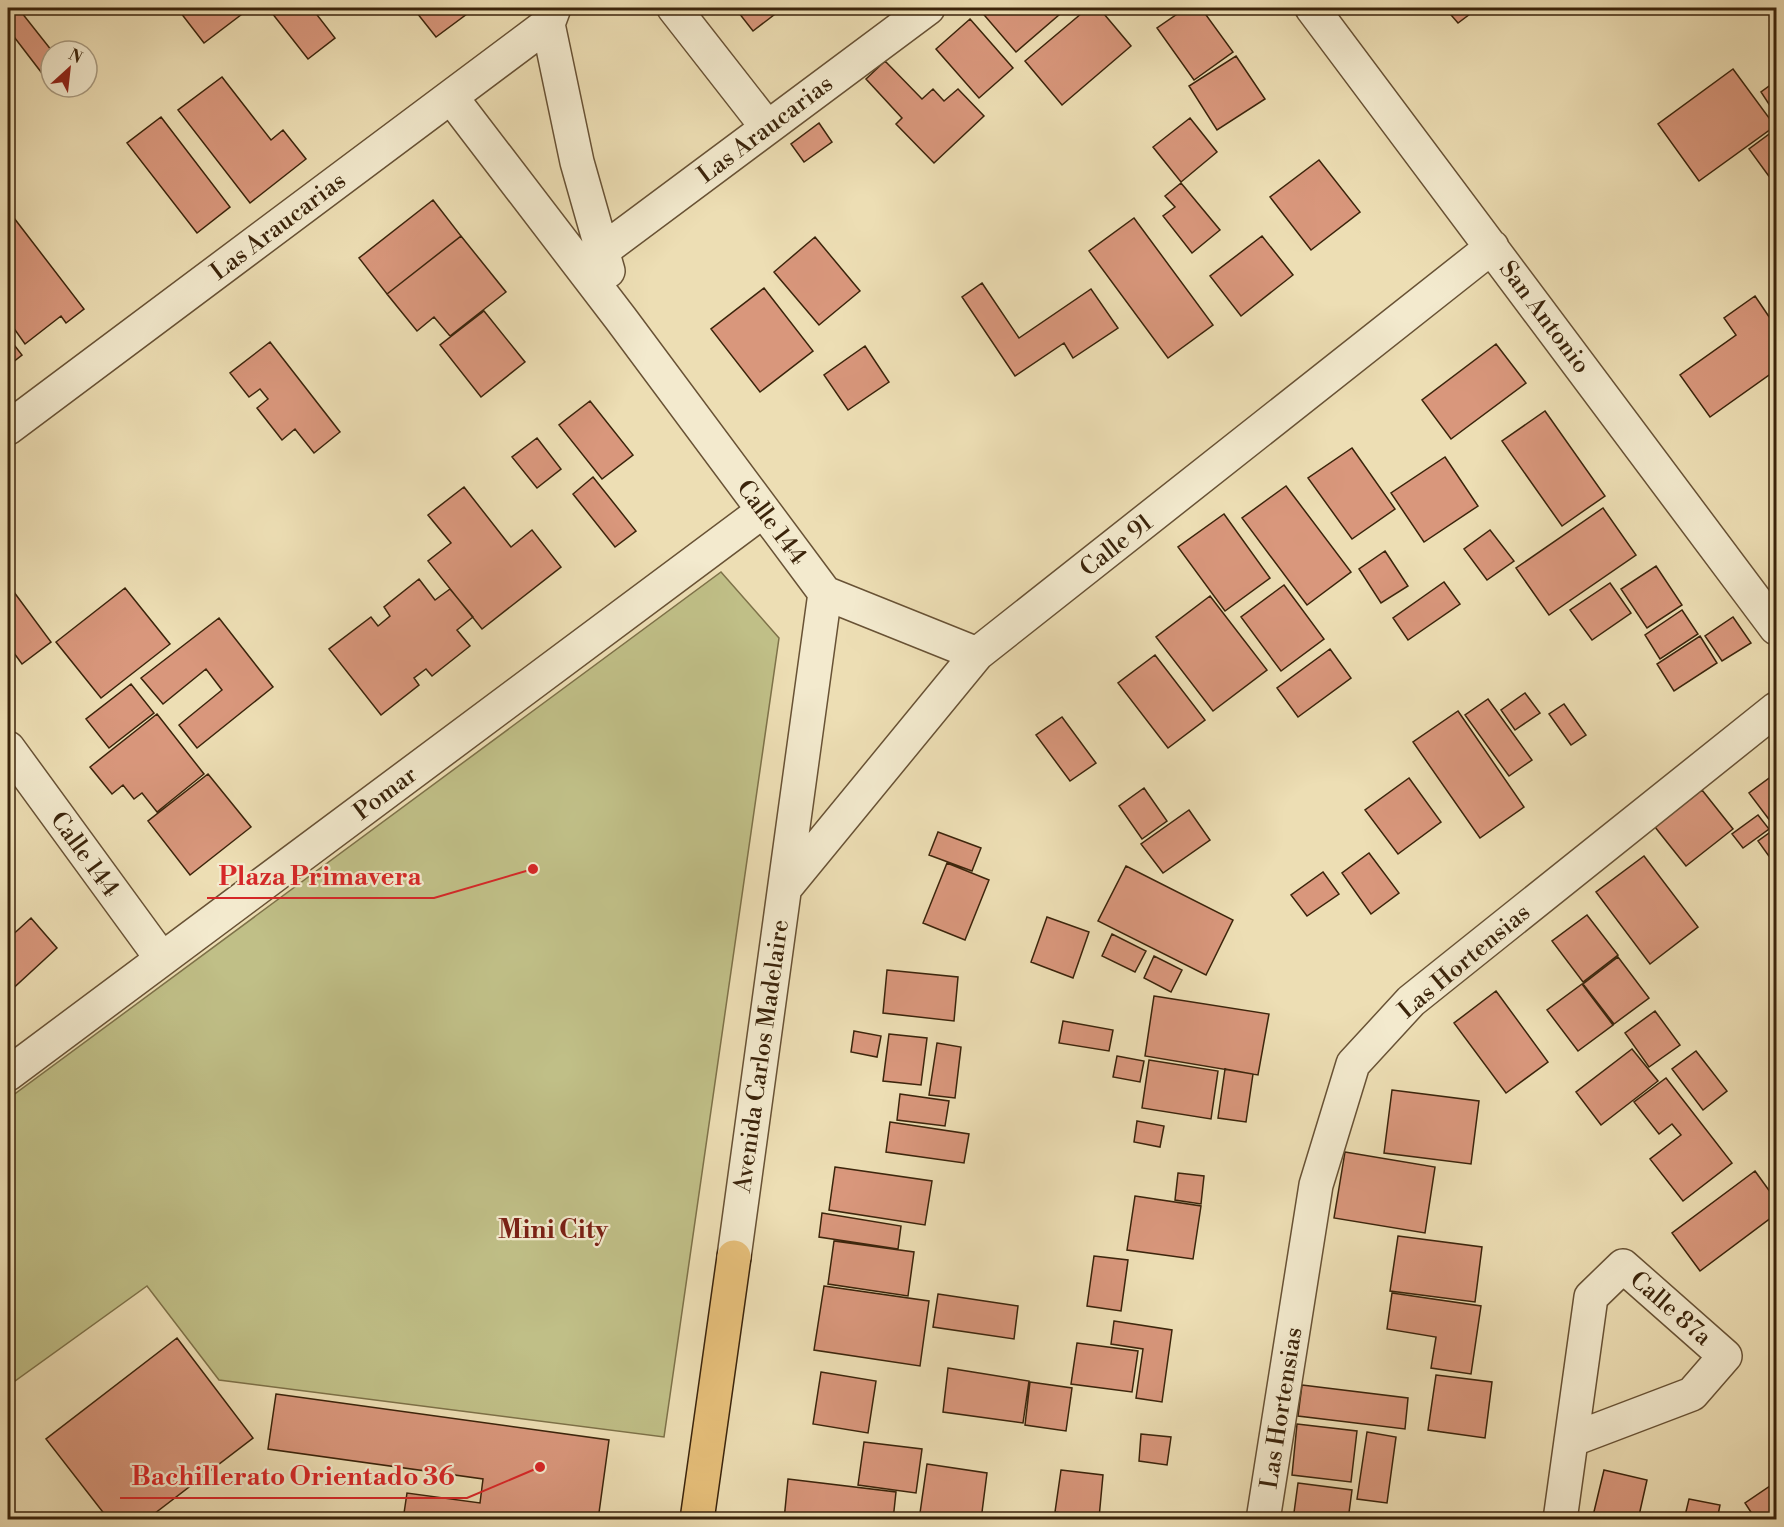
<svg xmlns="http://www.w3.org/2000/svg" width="1784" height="1527" font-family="'Libre Bodoni',serif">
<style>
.green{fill:#c0bf87;stroke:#7e7249;stroke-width:1.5}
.building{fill:#d9977c;stroke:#3b240b;stroke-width:1.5}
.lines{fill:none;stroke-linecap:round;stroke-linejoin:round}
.minor-casing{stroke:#685235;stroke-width:36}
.major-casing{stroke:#3b240b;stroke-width:36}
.minor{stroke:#f3eace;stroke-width:33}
.major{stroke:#e6bf7a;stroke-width:33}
.labels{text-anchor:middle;stroke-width:4.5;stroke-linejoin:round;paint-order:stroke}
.street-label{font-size:24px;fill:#3b240b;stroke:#f3eace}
.neighbourhood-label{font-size:26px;font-weight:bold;fill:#7a1f14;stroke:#f3eace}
.leader{fill:none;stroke:#d62828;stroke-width:2}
.callout-dot{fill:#d62828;stroke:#f3eace;stroke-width:2}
.callout-label{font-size:26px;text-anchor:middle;font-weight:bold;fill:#d62828;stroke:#f3eace;stroke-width:4.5;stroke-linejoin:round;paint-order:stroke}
</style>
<rect width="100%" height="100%" fill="#eddeb4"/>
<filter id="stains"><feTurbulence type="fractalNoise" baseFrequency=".00333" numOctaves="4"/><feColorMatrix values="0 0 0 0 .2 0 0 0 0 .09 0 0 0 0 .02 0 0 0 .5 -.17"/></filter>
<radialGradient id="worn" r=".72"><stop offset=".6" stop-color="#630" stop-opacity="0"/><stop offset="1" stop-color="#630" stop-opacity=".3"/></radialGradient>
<path class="green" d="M 721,572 L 779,638 L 664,1437 L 219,1380 L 147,1286 L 8,1386 L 8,1099 Z"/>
<path class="building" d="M 8,8 L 18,8 L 52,51 L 51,85 L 8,29 Z
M 177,8 L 250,8 L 204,43 Z
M 268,8 L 319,8 L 314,11 L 335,38 L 308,59 Z
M 413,8 L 475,8 L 436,37 Z
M 735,8 L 783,8 L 753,31 Z
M 981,8 L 1067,8 L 1016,52 L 979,9 Z
M 1088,8 L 1099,8 L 1131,46 L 1062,105 L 1025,61 Z
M 1186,8 L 1201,8 L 1233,52 L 1194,80 L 1157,28 Z
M 1445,8 L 1478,8 L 1458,23 Z
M 970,19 L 1013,68 L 979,98 L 936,49 Z
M 1236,56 L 1265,99 L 1217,130 L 1189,86 Z
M 885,61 L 922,99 L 933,89 L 944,101 L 958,89 L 984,116 L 934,163 L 896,124 L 902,118 L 866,79 Z
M 1733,69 L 1775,126 L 1699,181 L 1658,124 Z
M 222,77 L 271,140 L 283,130 L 306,159 L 250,203 L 178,110 Z
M 1776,81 L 1776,115 L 1761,92 Z
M 161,117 L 230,207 L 197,233 L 127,143 Z
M 1190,118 L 1217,152 L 1181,182 L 1153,147 Z
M 819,123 L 832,142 L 804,162 L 791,144 Z
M 1776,129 L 1776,186 L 1749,149 Z
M 1319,160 L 1360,212 L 1311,250 L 1270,197 Z
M 1181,183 L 1220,230 L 1192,253 L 1163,216 L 1175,207 L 1165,196 Z
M 433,200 L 461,236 L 387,294 L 359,258 Z
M 14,218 L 84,309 L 66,323 L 61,316 L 25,344 L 8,320 L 8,223 Z
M 1134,218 L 1213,325 L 1168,358 L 1089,251 Z
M 461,236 L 506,292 L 450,336 L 434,317 L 417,331 L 387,294 Z
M 1262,236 L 1293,275 L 1241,316 L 1210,276 Z
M 815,237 L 860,291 L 819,325 L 774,272 Z
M 982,283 L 1019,338 L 1091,289 L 1118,328 L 1073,358 L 1064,343 L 1015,376 L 962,297 Z
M 764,288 L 813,351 L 760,392 L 711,329 Z
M 1755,296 L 1776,327 L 1776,370 L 1710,417 L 1680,375 L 1736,335 L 1724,318 Z
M 484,311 L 525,362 L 481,397 L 440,345 Z
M 8,337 L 22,355 L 8,366 Z
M 270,342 L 340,432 L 314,453 L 295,429 L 282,440 L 257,408 L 268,399 L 260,389 L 249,397 L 230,373 Z
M 1496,344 L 1526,383 L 1451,439 L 1422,400 Z
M 865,346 L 889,382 L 848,410 L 824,375 Z
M 590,401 L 633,455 L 602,479 L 559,425 Z
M 1545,411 L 1605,496 L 1562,526 L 1502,441 Z
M 537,438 L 561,469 L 537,488 L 512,457 Z
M 1352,448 L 1395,509 L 1352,539 L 1308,478 Z
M 1445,457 L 1478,506 L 1424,542 L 1391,493 Z
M 593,477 L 636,531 L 615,547 L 573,494 Z
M 1286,486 L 1351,572 L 1307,605 L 1242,518 Z
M 464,487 L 511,547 L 532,530 L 561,567 L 482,629 L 428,561 L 451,543 L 428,515 Z
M 1603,508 L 1636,555 L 1549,615 L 1516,568 Z
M 1224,514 L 1270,578 L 1225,611 L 1178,547 Z
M 1490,530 L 1514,561 L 1487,580 L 1464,549 Z
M 1385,551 L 1408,586 L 1381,603 L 1359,569 Z
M 1656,566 L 1682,605 L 1647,628 L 1621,589 Z
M 419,579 L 435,600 L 450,589 L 473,617 L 457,630 L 470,646 L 432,676 L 426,669 L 414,678 L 419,685 L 381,715 L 329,649 L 371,617 L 378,626 L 390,616 L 384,607 Z
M 1444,582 L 1460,604 L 1408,640 L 1393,618 Z
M 1610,583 L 1631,613 L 1592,640 L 1570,610 Z
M 8,584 L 51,642 L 22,664 L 8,645 Z
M 1284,585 L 1324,639 L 1281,671 L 1241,617 Z
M 125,588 L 170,644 L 101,698 L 56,642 Z
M 1210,596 L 1267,670 L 1213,711 L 1156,637 Z
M 1682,610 L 1698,634 L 1660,659 L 1645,635 Z
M 1733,617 L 1751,643 L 1722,661 L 1705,636 Z
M 219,618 L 273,687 L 197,748 L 179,725 L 222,690 L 206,669 L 163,704 L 141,678 Z
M 1700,636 L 1717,663 L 1674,691 L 1657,664 Z
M 1330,649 L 1351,678 L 1298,717 L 1277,688 Z
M 1155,655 L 1205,720 L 1168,748 L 1118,683 Z
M 131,684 L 154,713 L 109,748 L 86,719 Z
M 1525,693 L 1540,713 L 1515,730 L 1501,710 Z
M 1488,699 L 1532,760 L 1509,776 L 1465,715 Z
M 1564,704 L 1586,735 L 1571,745 L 1549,714 Z
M 1458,711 L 1524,807 L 1480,838 L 1413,742 Z
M 157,714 L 204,774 L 157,812 L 142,793 L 134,799 L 123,785 L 112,794 L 90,767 Z
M 1062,717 L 1096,763 L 1070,781 L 1036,735 Z
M 1776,773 L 1776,824 L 1774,826 L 1749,793 Z
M 208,774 L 251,827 L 190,875 L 148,821 Z
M 1409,778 L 1441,822 L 1398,854 L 1365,810 Z
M 1144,788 L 1167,821 L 1142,839 L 1119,806 Z
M 1702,790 L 1733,829 L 1686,866 L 1655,827 Z
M 1189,810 L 1210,840 L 1163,873 L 1141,844 Z
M 1758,815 L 1769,829 L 1743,848 L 1732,834 Z
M 1776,828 L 1776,866 L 1758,841 Z
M 938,832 L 981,848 L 972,871 L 929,855 Z
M 1369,853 L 1399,893 L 1371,914 L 1342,873 Z
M 1644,856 L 1698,927 L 1650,964 L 1596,892 Z
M 947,863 L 989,880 L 965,940 L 923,923 Z
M 1126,866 L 1233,920 L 1206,975 L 1098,921 Z
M 1323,872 L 1339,894 L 1307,916 L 1291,895 Z
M 1587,915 L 1618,955 L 1583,982 L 1552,941 Z
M 1047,917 L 1089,932 L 1073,978 L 1031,962 Z
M 31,918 L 57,948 L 8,993 L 8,939 Z
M 1112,934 L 1146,951 L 1135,972 L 1102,956 Z
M 1154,956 L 1182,970 L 1171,992 L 1144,978 Z
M 1618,957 L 1649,998 L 1614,1024 L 1583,984 Z
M 887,970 L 958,977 L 954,1021 L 883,1013 Z
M 1582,984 L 1613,1025 L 1578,1051 L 1547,1010 Z
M 1496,991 L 1548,1062 L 1506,1093 L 1454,1023 Z
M 1154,996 L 1269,1014 L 1258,1075 L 1145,1056 Z
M 1655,1011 L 1680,1045 L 1649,1067 L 1625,1033 Z
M 1063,1021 L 1113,1030 L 1109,1051 L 1059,1043 Z
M 854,1031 L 881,1036 L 877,1057 L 851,1052 Z
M 889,1034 L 927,1038 L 921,1085 L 883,1081 Z
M 937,1043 L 961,1047 L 955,1098 L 929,1095 Z
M 1632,1049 L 1658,1081 L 1601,1125 L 1576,1092 Z
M 1696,1051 L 1727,1091 L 1703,1110 L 1672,1069 Z
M 1117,1056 L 1144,1061 L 1140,1082 L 1113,1077 Z
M 1149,1060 L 1218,1071 L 1211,1119 L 1142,1108 Z
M 1225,1069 L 1253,1074 L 1246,1122 L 1218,1118 Z
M 1666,1078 L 1732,1163 L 1683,1201 L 1650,1159 L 1681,1135 L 1672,1124 L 1659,1134 L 1634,1102 Z
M 1392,1090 L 1479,1101 L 1471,1164 L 1384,1153 Z
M 900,1094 L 949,1101 L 945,1126 L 897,1120 Z
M 1137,1121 L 1164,1126 L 1160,1147 L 1134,1142 Z
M 890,1122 L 969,1134 L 964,1163 L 886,1152 Z
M 1345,1152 L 1435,1167 L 1425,1233 L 1334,1218 Z
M 835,1167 L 932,1181 L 925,1225 L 829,1210 Z
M 1755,1171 L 1776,1200 L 1776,1214 L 1700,1271 L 1672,1233 Z
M 1178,1173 L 1204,1176 L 1201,1204 L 1175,1200 Z
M 1135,1196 L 1201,1206 L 1193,1259 L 1127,1250 Z
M 822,1213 L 901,1226 L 898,1249 L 819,1237 Z
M 1398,1236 L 1482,1247 L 1475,1302 L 1390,1291 Z
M 834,1241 L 914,1252 L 908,1296 L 828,1284 Z
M 1094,1256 L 1128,1260 L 1121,1311 L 1087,1306 Z
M 824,1286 L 929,1301 L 920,1366 L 814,1350 Z
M 1392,1293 L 1481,1306 L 1471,1374 L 1431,1368 L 1436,1337 L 1387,1329 Z
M 938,1294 L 1018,1306 L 1014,1339 L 933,1327 Z
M 1114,1321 L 1172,1330 L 1162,1402 L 1136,1398 L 1143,1349 L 1111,1344 Z
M 177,1338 L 253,1438 L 146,1520 L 109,1520 L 46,1439 Z
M 1077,1343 L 1138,1351 L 1132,1392 L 1071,1384 Z
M 948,1368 L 1029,1381 L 1023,1423 L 943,1412 Z
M 821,1372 L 876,1381 L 868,1433 L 813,1424 Z
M 1436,1375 L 1492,1382 L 1485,1438 L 1428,1430 Z
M 1030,1382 L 1072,1388 L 1066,1431 L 1025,1425 Z
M 1302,1385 L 1408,1398 L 1405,1429 L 1298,1416 Z
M 276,1394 L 609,1440 L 598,1520 L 403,1520 L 407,1493 L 480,1503 L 483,1479 L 268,1449 Z
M 1297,1424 L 1357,1431 L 1351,1482 L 1292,1475 Z
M 1367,1432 L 1396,1437 L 1387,1503 L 1357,1499 Z
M 1141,1434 L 1171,1437 L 1167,1465 L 1139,1461 Z
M 864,1442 L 922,1449 L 916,1493 L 858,1485 Z
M 927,1464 L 987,1473 L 981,1520 L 919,1520 Z
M 1061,1470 L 1103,1475 L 1099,1518 L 1055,1512 Z
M 1604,1470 L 1647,1480 L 1638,1520 L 1592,1520 Z
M 788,1479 L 896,1492 L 893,1520 L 784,1520 Z
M 1776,1482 L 1776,1520 L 1756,1520 L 1745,1503 Z
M 1298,1483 L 1352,1490 L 1348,1520 L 1293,1520 Z
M 1689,1499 L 1720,1505 L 1717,1520 L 1684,1520 Z"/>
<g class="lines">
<defs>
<path id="minor" d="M 554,8 L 548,24 L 577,162 L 608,271
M 674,8 L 767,127
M 1312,8 L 1776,628
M 451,97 L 621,319 L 825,593 L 977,654
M 602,251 L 928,8
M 8,428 L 548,24
M 8,748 L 162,959
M 785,888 L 977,654 L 1492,247
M 8,1074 L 763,511
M 734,1257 L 825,593
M 1263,1520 L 1316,1185 L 1353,1064 L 1411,1001 L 1776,709
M 1560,1520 L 1591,1297 L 1623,1266 L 1725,1356 L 1692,1394 L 1571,1440"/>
<path id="major" d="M 697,1520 L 734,1257"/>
</defs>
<use href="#minor" class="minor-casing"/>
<use href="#major" class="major-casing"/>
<use href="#minor" class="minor"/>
<use href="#major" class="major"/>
</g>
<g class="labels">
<g class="street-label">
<text transform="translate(765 129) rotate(-37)" y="8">Las Araucarias</text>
<text transform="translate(278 226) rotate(-37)" y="8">Las Araucarias</text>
<text transform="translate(1545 317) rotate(53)" y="8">San Antonio</text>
<text transform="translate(772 522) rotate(53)" y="8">Calle 144</text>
<text transform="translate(1116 545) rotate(-38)" y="8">Calle 91</text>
<text transform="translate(385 793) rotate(-37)" y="8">Pomar</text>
<text transform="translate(85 854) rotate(54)" y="8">Calle 144</text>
<text transform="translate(1464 961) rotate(-40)" y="8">Las Hortensias</text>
<text transform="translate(761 1056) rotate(-82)" y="8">Avenida Carlos Madelaire</text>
<text transform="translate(1671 1308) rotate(41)" y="8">Calle 87a</text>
<text transform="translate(1281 1408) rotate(-81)" y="8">Las Hortensias</text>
</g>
<g class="neighbourhood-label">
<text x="553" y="1238">Mini City</text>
</g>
</g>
<path class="leader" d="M533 869L434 898H207M540 1467L467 1498H120"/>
<g class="callout-dot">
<circle cx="533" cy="869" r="6"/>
<circle cx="540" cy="1467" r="6"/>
</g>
<g class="callout-label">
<text x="320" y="885">Plaza Primavera</text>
<text x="293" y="1485">Bachillerato Orientado 36</text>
</g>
<rect width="1784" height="1527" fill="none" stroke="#eddeb4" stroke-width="30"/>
<rect x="9" y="9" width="1766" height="1509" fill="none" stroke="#3b240b" stroke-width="3"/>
<rect x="15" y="15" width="1754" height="1497" fill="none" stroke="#3b240b" stroke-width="1.5"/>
<g transform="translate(69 69) rotate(27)"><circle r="28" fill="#f3eace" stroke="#a99b80" stroke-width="1.5"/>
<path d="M0-4.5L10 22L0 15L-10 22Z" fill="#8f2418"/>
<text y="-9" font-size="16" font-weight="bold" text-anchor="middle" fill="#3b240b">N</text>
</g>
<rect width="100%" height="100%" filter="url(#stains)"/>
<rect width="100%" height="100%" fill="url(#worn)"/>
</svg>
